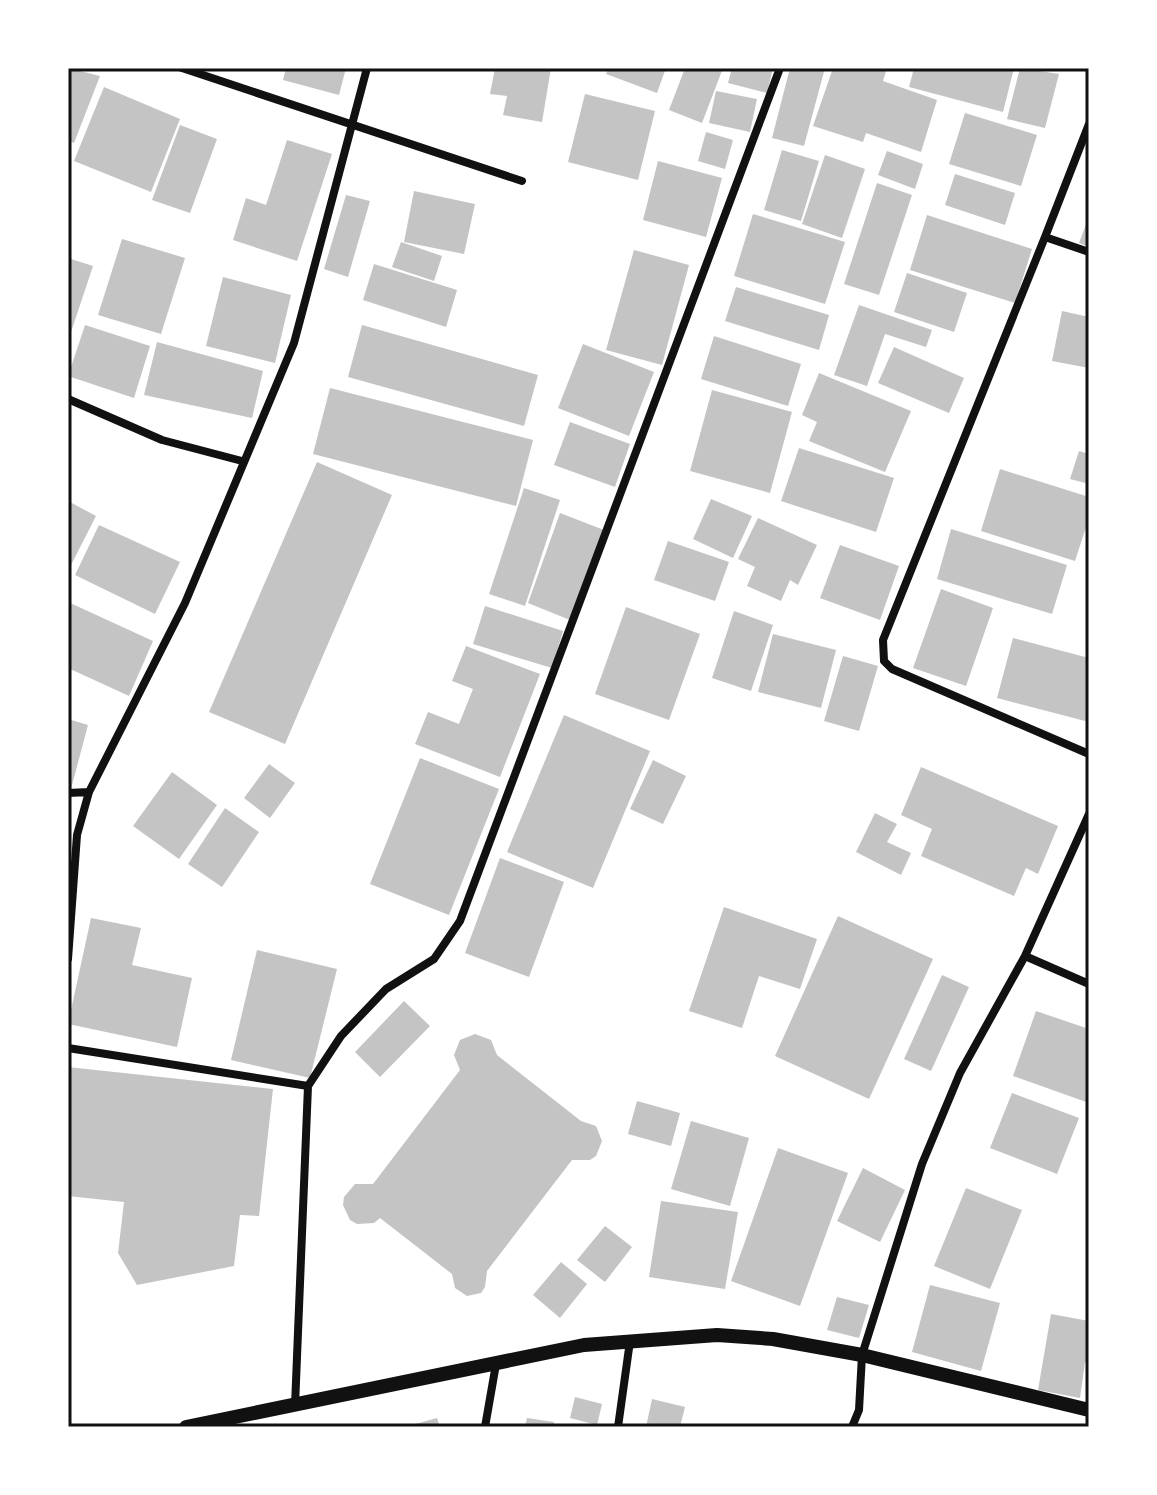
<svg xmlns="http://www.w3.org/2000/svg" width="1157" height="1495" font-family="Lato,sans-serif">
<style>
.building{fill:#c4c4c4}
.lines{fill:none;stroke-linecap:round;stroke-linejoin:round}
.minor{stroke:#111;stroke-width:8}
.tertiary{stroke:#111;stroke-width:14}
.neatline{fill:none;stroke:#111;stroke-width:3}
</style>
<rect width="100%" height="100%" fill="#fff"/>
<path class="building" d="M 68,68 L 100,76 L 74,143 L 68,141 Z
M 286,68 L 346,68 L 339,95 L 283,80 Z
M 495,68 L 551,68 L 542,122 L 503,115 L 507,96 L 490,94 Z
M 609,68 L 666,68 L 657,93 L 606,74 Z
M 685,68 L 723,68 L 702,123 L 669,110 Z
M 732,68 L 773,68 L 767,93 L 728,83 Z
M 790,68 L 825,68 L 804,146 L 772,138 Z
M 833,68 L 887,68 L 883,81 L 937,100 L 921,152 L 866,133 L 863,142 L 813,126 Z
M 914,68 L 1014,68 L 1003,112 L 909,87 Z
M 1020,68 L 1059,74 L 1045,128 L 1007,119 Z
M 104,87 L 180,119 L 151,192 L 74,161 Z
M 716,91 L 757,99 L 750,132 L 709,123 Z
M 585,94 L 655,111 L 638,180 L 568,162 Z
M 965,113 L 1037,135 L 1021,186 L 949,164 Z
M 180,125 L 217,139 L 190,213 L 152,200 Z
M 706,132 L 733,140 L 725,169 L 698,161 Z
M 287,140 L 332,154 L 297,261 L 233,240 L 246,198 L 266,205 Z
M 782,150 L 819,161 L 801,221 L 764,210 Z
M 887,151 L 923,164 L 915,189 L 878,175 Z
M 825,155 L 865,169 L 842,238 L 802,224 Z
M 658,161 L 722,178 L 706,237 L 643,220 Z
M 955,174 L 1015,193 L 1005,225 L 945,205 Z
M 877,183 L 912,195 L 879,295 L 844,284 Z
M 414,191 L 475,204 L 464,254 L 404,242 Z
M 346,195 L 370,201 L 348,277 L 324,269 Z
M 753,214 L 845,242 L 825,304 L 734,276 Z
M 927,215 L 1032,249 L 1015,303 L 910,270 Z
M 1089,216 L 1089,247 L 1079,243 Z
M 122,239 L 185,258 L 161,334 L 98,315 Z
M 401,242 L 442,256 L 434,281 L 392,267 Z
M 634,250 L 689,265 L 662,365 L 606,350 Z
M 68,258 L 93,266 L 69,338 L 68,338 Z
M 374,264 L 457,290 L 446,327 L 363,300 Z
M 907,273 L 967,293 L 954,332 L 894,312 Z
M 223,277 L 291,295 L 275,363 L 206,346 Z
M 736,287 L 829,315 L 819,350 L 725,321 Z
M 859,305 L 932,330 L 926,347 L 885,334 L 867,386 L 834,375 Z
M 1062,311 L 1089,317 L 1089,368 L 1052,361 Z
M 85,325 L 150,346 L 134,398 L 68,376 Z
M 362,325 L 538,375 L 524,426 L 348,377 Z
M 714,336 L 801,364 L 788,406 L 701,379 Z
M 157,342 L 263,371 L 252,418 L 144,395 Z
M 583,344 L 654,372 L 629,436 L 558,408 Z
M 894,347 L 964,378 L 949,413 L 878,383 Z
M 819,373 L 911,411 L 885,472 L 809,441 L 817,422 L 802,415 Z
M 330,388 L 533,440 L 516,506 L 313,454 Z
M 712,390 L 792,412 L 770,493 L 690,471 Z
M 570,422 L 630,444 L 615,487 L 554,465 Z
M 799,448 L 894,478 L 876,532 L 781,501 Z
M 1079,451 L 1089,454 L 1089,484 L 1070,479 Z
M 317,462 L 392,495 L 285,744 L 209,712 Z
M 1000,469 L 1089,497 L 1089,518 L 1075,561 L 981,531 Z
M 524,488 L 560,500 L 525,606 L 489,594 Z
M 711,499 L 752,516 L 733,558 L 693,539 Z
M 68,501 L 96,516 L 68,571 Z
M 560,513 L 604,530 L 570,620 L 528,603 Z
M 758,518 L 817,545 L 798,585 L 790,580 L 781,601 L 747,586 L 755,567 L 738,559 Z
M 99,525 L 180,562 L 155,614 L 75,575 Z
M 951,529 L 1067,565 L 1052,614 L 937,579 Z
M 668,541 L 729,562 L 715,601 L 654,580 Z
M 840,545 L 899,566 L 880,620 L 820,598 Z
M 941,589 L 993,608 L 966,686 L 913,668 Z
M 68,602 L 153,641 L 129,696 L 68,668 Z
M 485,606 L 563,631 L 552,668 L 473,644 Z
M 626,607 L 700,634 L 669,720 L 595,694 Z
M 734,611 L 773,625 L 751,691 L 712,678 Z
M 773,634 L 836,650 L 821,708 L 758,692 Z
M 1013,638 L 1089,658 L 1089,722 L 997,698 Z
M 466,646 L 540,674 L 500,777 L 415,744 L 428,712 L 459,724 L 473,689 L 452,681 Z
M 843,656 L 878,666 L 859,731 L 824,721 Z
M 564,715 L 650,751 L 593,888 L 507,852 Z
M 68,719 L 88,725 L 71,789 L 68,788 Z
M 420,758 L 499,789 L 449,915 L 370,884 Z
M 653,760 L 686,776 L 663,824 L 630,809 Z
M 269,764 L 295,783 L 270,818 L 244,798 Z
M 921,767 L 1058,826 L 1038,874 L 1026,868 L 1014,896 L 921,856 L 932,829 L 901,815 Z
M 172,772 L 217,805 L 179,859 L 133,826 Z
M 225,808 L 259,832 L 222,887 L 188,864 Z
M 875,813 L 897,824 L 887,842 L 911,853 L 901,875 L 856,852 Z
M 500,858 L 564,882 L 529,977 L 465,953 Z
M 724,907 L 817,939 L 800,989 L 759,976 L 742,1028 L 689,1011 Z
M 838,916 L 933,959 L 869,1099 L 775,1056 Z
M 91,918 L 141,928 L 132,965 L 192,978 L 177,1047 L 68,1024 Z
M 257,950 L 337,969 L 310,1078 L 231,1060 Z
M 942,975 L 969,987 L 931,1071 L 904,1059 Z
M 404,1001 L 430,1026 L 380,1077 L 355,1052 Z
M 1036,1011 L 1089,1029 L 1089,1103 L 1013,1076 Z
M 475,1034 L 491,1040 L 497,1055 L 581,1121 L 596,1126 L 602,1141 L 596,1156 L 590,1160 L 572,1160 L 487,1271 L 485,1287 L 481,1293 L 467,1296 L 455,1288 L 452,1274 L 380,1218 L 374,1223 L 357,1224 L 350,1220 L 343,1205 L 344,1197 L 355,1184 L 373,1184 L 460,1070 L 454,1055 L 460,1040 Z
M 68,1067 L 273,1089 L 259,1216 L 240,1215 L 234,1266 L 137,1285 L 118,1253 L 124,1202 L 68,1196 Z
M 1012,1093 L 1079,1118 L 1057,1174 L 990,1148 Z
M 637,1101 L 680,1113 L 671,1146 L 628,1134 Z
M 691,1121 L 749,1138 L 730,1206 L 671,1189 Z
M 778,1148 L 848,1173 L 800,1306 L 731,1281 Z
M 863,1168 L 905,1190 L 880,1242 L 837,1221 Z
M 966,1188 L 1022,1210 L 990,1289 L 934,1266 Z
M 661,1201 L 738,1212 L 725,1289 L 649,1277 Z
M 605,1226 L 632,1247 L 605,1282 L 577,1260 Z
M 561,1262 L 587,1284 L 560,1318 L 533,1295 Z
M 930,1285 L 1000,1303 L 981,1371 L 912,1352 Z
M 837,1297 L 869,1305 L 859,1338 L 827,1330 Z
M 1051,1314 L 1089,1321 L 1089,1362 L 1085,1362 L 1080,1398 L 1038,1390 Z
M 575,1397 L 602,1404 L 597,1425 L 570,1418 Z
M 652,1399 L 685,1407 L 680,1427 L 646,1427 Z
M 437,1418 L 440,1427 L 408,1427 L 408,1426 Z
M 527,1418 L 554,1422 L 554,1427 L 525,1427 Z"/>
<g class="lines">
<path class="minor" d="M 182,68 L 522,181
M 1089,124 L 1045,237 L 1089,252
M 1045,237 L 883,640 L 884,661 L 892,669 L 1089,754
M 68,399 L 162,440 L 242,461
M 68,793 L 89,792
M 1025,956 L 1089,984
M 68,959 L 77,835 L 89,792 L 185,603 L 294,343 L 367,68
M 68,1048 L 308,1086
M 295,1406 L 308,1086 L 341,1036 L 386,989 L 434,959 L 460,921 L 780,68
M 485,1427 L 496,1364
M 618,1427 L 630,1341
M 852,1427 L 859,1410 L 862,1355 L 922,1164 L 960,1073 L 1025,956 L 1089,814"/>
<path class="tertiary" d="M 186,1427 L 584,1345 L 717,1335 L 773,1339 L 862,1355 L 1089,1410"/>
</g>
<rect width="1157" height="1495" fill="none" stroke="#ffffff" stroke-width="140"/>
<rect x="70" y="70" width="1017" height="1355" class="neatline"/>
</svg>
